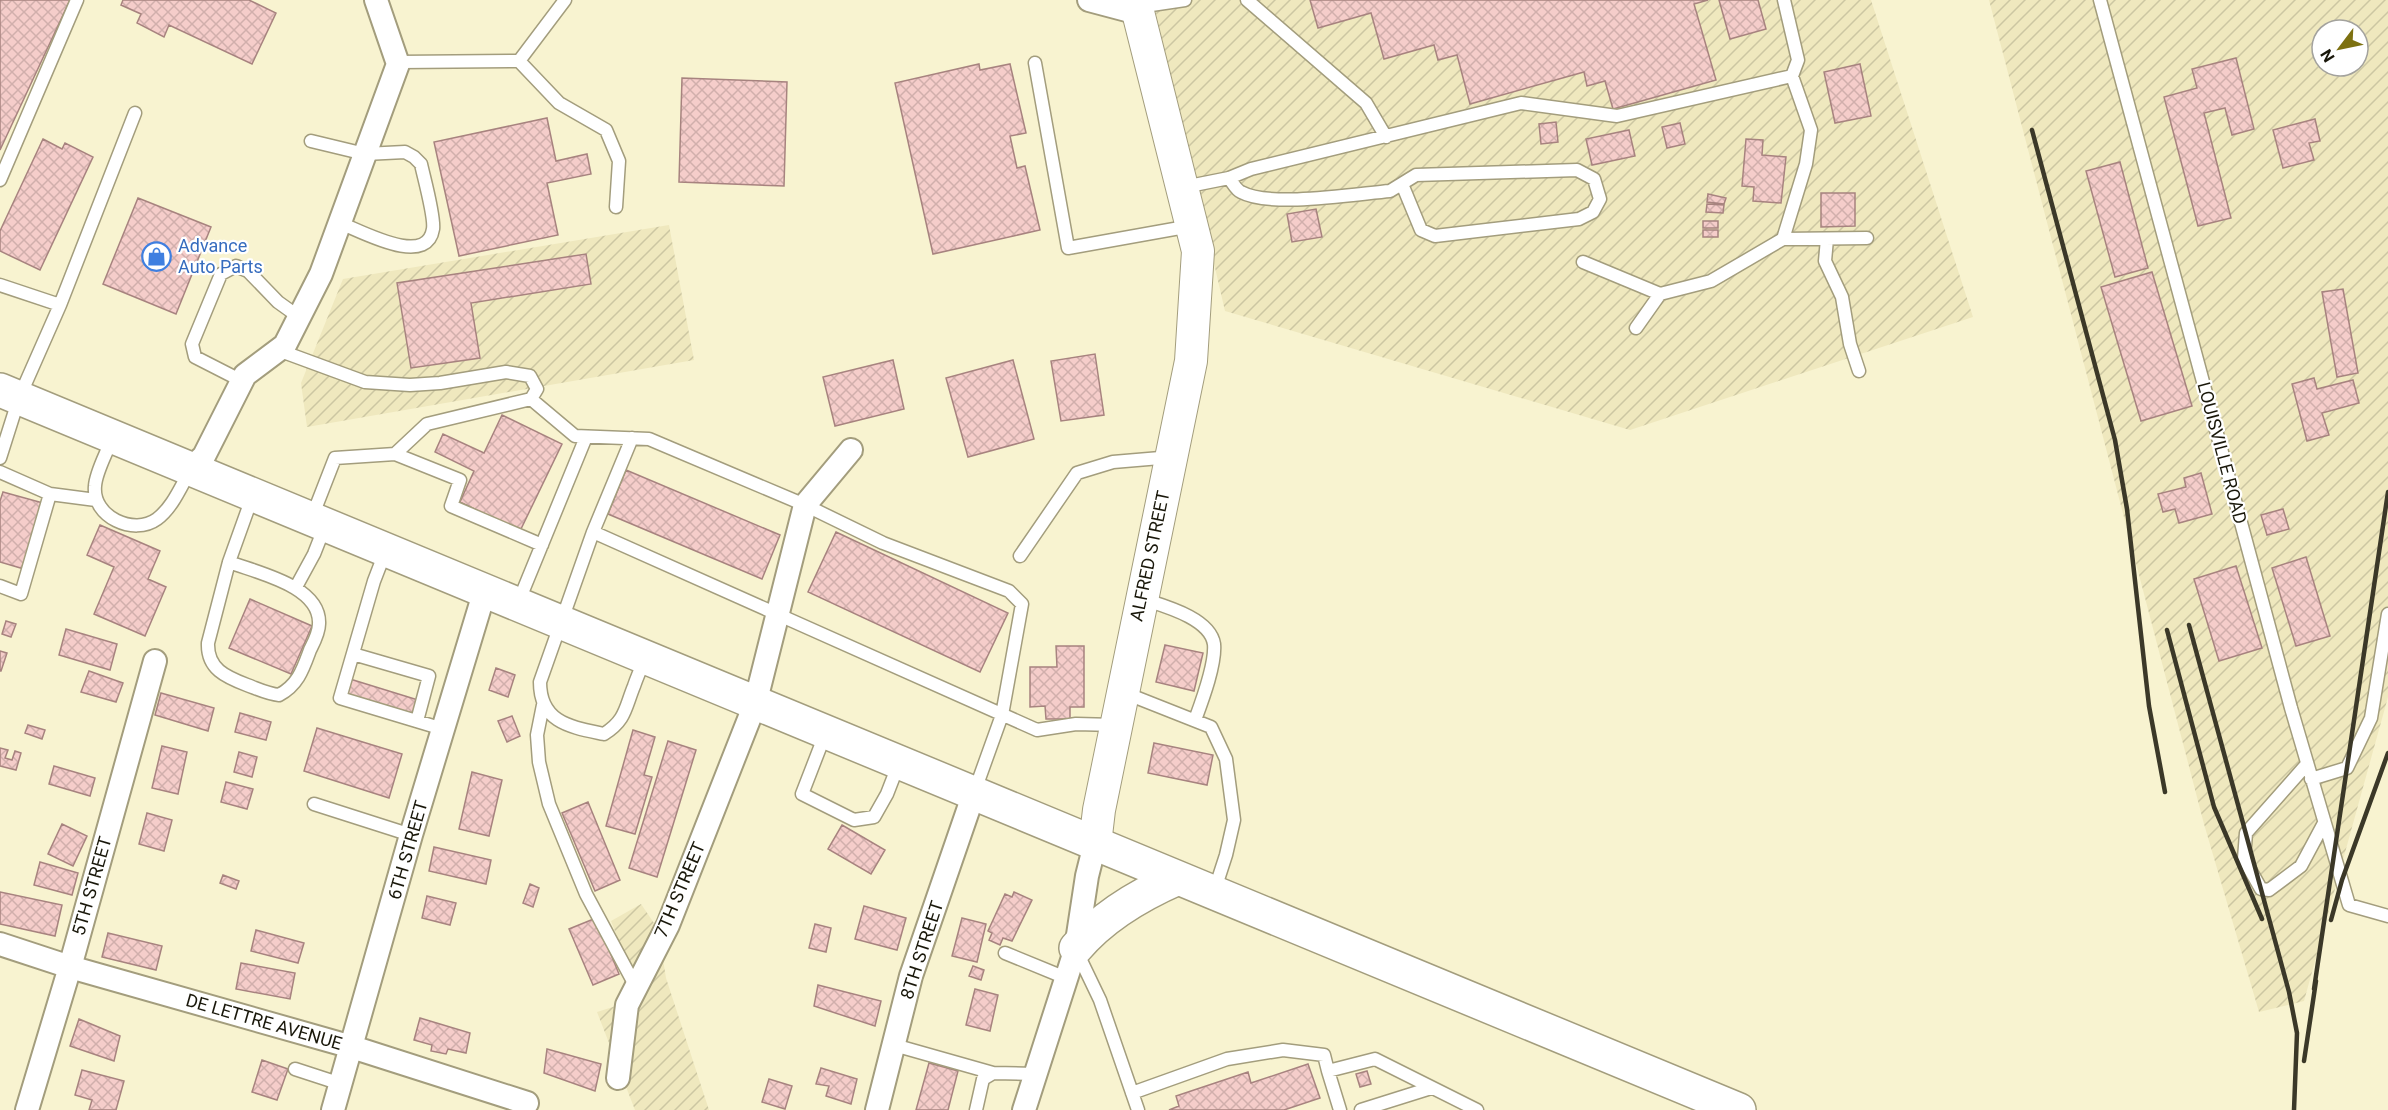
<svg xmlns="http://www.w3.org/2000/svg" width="2388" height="1110" font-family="Roboto,sans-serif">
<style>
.industrial{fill:url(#industrial-furrows);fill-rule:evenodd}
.building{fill:url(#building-cross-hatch);stroke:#a7837f;stroke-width:1.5}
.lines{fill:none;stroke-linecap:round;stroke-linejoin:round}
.lane-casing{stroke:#a39d7d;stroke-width:15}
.street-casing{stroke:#a39d7d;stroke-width:26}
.secondary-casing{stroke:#a39d7d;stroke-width:34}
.primary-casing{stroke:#a39d7d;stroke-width:36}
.lane{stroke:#fff;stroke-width:12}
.street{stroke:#fff;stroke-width:22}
.secondary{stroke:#fff;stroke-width:32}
.primary{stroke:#fff;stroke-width:33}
.rail{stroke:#3b3828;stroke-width:4.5}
.labels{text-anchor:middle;stroke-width:4.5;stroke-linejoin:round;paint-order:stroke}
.shop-label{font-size:18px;fill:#366cbe;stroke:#fff;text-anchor:start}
.street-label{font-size:18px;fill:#19170a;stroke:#fff}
</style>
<defs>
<pattern id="industrial-furrows" width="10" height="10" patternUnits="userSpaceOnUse" patternTransform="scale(1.5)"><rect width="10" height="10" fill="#efe8be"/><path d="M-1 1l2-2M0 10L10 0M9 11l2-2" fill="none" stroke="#ccc6a2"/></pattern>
<pattern id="building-cross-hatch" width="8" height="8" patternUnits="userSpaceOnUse" patternTransform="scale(1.5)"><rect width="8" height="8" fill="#f5cdca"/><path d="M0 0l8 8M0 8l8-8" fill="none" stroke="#d1afac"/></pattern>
</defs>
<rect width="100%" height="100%" fill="#f8f3d0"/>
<path class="industrial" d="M 1153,0 L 1871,0 L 1973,317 L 1630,430 L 1225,311 Z
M 1989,0 L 2388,0 L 2388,697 L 2304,1001 L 2259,1012 L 2204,824 ZM 2322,30 L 2358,30 L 2358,66 L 2322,66 Z
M 669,225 L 694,360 L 307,427 L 301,383 L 343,279 Z
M 641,904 L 658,929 L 666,978 L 709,1110 L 635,1110 L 597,1012 L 641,998 L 611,921 Z"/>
<path class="building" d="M 0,0 L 70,0 L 0,150 Z
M 123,0 L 249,0 L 276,13 L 252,64 L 169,25 L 164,37 L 137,23 L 141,14 L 121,5 Z
M 1310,0 L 1708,0 L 1694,4 L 1716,80 L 1613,109 L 1605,81 L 1587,86 L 1584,72 L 1470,104 L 1457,55 L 1438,60 L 1434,45 L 1384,59 L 1371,13 L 1318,28 Z
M 1719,0 L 1758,0 L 1766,29 L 1730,39 Z
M 2236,58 L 2254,129 L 2232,135 L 2225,108 L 2204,113 L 2231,218 L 2198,226 L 2164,97 L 2197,88 L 2192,69 Z
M 979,64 L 980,70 L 1010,64 L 1026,133 L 1010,136 L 1017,168 L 1025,166 L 1040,230 L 933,254 L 895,83 Z
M 1860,64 L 1871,116 L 1835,123 L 1824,72 Z
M 682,78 L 787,82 L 784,186 L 679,182 Z
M 547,118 L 556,161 L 587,154 L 591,174 L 547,183 L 558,235 L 459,256 L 434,142 Z
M 2315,119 L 2320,141 L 2309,143 L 2314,160 L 2283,168 L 2273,130 Z
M 1556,122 L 1558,142 L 1541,144 L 1539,124 Z
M 1680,123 L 1685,144 L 1667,148 L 1662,127 Z
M 1629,130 L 1635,156 L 1592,165 L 1586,139 Z
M 43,139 L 62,149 L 65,143 L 93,157 L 40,270 L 0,251 L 0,231 Z
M 1746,139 L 1763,140 L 1762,155 L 1786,157 L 1781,203 L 1753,201 L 1754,187 L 1742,186 Z
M 2120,162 L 2148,268 L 2115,277 L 2086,171 Z
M 1821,193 L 1855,193 L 1855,226 L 1821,227 Z
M 1708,194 L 1726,198 L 1724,204 L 1707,202 Z
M 138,198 L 211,227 L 176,314 L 103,284 Z
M 1707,204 L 1724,205 L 1723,213 L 1706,212 Z
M 1316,209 L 1322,237 L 1292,242 L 1287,214 Z
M 1703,221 L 1718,221 L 1718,228 L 1703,228 Z
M 1703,230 L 1718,230 L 1718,237 L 1703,237 Z
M 586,254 L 591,284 L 471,303 L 480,358 L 411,368 L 397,283 Z
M 2152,272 L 2192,406 L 2141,421 L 2101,287 Z
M 2343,289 L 2358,373 L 2337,377 L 2322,292 Z
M 1095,354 L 1104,415 L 1061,421 L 1051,361 Z
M 893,360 L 904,409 L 835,426 L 823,377 Z
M 1013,360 L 1034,439 L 968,457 L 946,378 Z
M 2314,378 L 2317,389 L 2353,380 L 2359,403 L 2322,413 L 2329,435 L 2307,441 L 2292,384 Z
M 502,415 L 562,444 L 520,531 L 460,502 L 474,471 L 435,452 L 443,434 L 484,453 Z
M 626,470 L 780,535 L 762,579 L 608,514 Z
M 2201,473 L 2212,514 L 2179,523 L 2175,509 L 2163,512 L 2158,494 L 2186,487 L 2184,478 Z
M 3,492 L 43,503 L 24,569 L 0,562 L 0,501 Z
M 2283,509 L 2289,529 L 2267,535 L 2261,515 Z
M 100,525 L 160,551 L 148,579 L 166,587 L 145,636 L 94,614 L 114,567 L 87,555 Z
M 836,532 L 1008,613 L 980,672 L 808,592 Z
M 2306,557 L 2330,636 L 2296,646 L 2272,568 Z
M 2236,566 L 2262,648 L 2219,661 L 2194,579 Z
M 250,599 L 312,626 L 291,674 L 229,648 Z
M 6,621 L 16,624 L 11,637 L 2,634 Z
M 66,629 L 117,644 L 110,670 L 59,655 Z
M 1165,645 L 1203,653 L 1194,691 L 1156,682 Z
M 1056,646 L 1084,646 L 1084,707 L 1070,707 L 1070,719 L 1046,719 L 1045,706 L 1030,707 L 1030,667 L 1057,667 Z
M 0,651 L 7,653 L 1,671 L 0,671 Z
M 496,668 L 515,675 L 508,697 L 489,690 Z
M 89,671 L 123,683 L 116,702 L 81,692 Z
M 350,679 L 418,700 L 413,716 L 345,696 Z
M 161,693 L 214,708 L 208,731 L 155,715 Z
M 240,713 L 271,722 L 266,740 L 235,732 Z
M 512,716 L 520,736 L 507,742 L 498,721 Z
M 28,725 L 45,730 L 42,739 L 25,733 Z
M 317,728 L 402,754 L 389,798 L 304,771 Z
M 633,730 L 655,737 L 644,775 L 652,777 L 635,834 L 606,826 Z
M 668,741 L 696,750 L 657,877 L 629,868 Z
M 1154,743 L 1213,755 L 1207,785 L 1148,773 Z
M 162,746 L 187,752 L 178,794 L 152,788 Z
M 0,748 L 8,750 L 5,758 L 12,760 L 15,751 L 21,753 L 16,770 L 0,766 Z
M 239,752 L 257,757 L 252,777 L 234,772 Z
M 54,766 L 95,778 L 90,796 L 49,784 Z
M 472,772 L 502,780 L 489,836 L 459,829 Z
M 226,782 L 253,789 L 247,809 L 221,802 Z
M 588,802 L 620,880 L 595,891 L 562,813 Z
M 147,813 L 172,820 L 164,851 L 139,844 Z
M 62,824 L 87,836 L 73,866 L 48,854 Z
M 842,825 L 885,850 L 871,874 L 828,849 Z
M 434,847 L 491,860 L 486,884 L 429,871 Z
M 40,862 L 78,873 L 72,895 L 34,885 Z
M 223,875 L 239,881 L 236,889 L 220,883 Z
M 530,884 L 539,888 L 533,907 L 523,903 Z
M 0,892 L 62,905 L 55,936 L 0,924 Z
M 1014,892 L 1032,900 L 1012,941 L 1003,938 L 1000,945 L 989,940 L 992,933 L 988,931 L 1005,894 L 1012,897 Z
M 427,896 L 456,903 L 450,925 L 422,918 Z
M 864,906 L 906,918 L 897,950 L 855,939 Z
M 596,918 L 619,974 L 593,985 L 569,929 Z
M 962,918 L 986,924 L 977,962 L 952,956 Z
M 815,924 L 831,928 L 826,952 L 809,948 Z
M 256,930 L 304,943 L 298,963 L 251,951 Z
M 108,933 L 162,946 L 156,970 L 102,957 Z
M 241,963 L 295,973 L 290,999 L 236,989 Z
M 973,966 L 984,970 L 981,980 L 969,976 Z
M 818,985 L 881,1001 L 875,1026 L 814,1006 Z
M 975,989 L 998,995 L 990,1031 L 966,1025 Z
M 420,1018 L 470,1033 L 466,1053 L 448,1049 L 446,1054 L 431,1051 L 432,1045 L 414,1040 Z
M 79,1019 L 120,1036 L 114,1061 L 70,1046 Z
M 547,1049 L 601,1064 L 595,1091 L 544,1073 Z
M 262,1060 L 288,1069 L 277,1100 L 252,1092 Z
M 929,1063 L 958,1071 L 948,1110 L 916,1110 Z
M 1308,1064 L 1320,1098 L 1284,1110 L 1169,1110 L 1179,1106 L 1176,1096 L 1248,1072 L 1251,1083 Z
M 821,1068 L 857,1079 L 851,1104 L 826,1096 L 829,1086 L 816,1084 Z
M 82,1070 L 124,1081 L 116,1110 L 89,1110 L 92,1100 L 75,1095 Z
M 1367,1071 L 1371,1084 L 1360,1087 L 1356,1074 Z
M 769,1079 L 792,1086 L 785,1109 L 762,1102 Z"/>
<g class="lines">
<defs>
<path id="lane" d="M 1247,0 L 1366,103 L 1386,137
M 2100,0 L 2291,708 L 2349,905 L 2388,916
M 1138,7 L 1185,0
M 519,61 L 559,103 L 606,130 L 619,161 L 616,207
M 399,62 L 519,61 L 565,0
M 1035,63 L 1068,248 L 1191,226
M 311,141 L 365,154 L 405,152 L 414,157 L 421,164 C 424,178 435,217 433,229 C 427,268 361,231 340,223
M 1229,178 C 1233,183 1236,190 1241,192 C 1270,208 1355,194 1390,191 L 1416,175 L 1577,170 L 1594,179 L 1600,199 L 1593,212 L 1579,219 L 1435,236 L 1421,230 L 1402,184
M 0,180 L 77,0
M 1184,187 L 1229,178 L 1251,169 L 1521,103 L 1617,116 L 1792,76 L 1798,60 L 1784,0
M 1783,239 L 1867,238
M 1827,239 L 1825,261 L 1842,297 L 1850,344 L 1859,371
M 1583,262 L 1660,294 L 1711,281 L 1783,239 L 1806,164 L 1811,130 L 1792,76
M 0,285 L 60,305
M 1636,328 L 1660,294
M 278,350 L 365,382 L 410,385 L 440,383 L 506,372 L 530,376 L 537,389 L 531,399
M 242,381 L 195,357 L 192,344 L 221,274 L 236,266 L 248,271 L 278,302 L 299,317
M 112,438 C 107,453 96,471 95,486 C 92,517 134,536 157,519 C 173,507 181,486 191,469
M 395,454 L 460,480 L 451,506 L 542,545
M 0,458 L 19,398 L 60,305 L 135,113
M 0,472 L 50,494 L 21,594 L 0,586
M 50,494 L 96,500
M 312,517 L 335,458 L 395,454 L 427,424 L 531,399 L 575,436 L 649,439 L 805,505 L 883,543 L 1009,591 L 1022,604 L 1002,715 L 974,793
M 593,532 L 632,438
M 386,550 L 374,581 L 340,698 L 443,729
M 1020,556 L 1077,473 L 1113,462 L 1172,457
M 229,562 C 258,573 321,586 319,624 C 319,633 314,642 310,650 C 303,669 298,685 279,695 C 268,694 258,689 247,685 C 226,677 207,669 208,643 L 229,562 L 253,495
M 296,587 L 314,554 L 325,526
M 1143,599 C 1164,606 1210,618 1214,644 C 1216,664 1202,701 1195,720
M 518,603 L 586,437
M 353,654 L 429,676 L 417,721
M 645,659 C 641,668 637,677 634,686 C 625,708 626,720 604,734 C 571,727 540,723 540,682 L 593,532 L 1037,730 L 1076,724 L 1115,725
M 1125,693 L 1211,727 L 1226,759 L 1234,820 L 1226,855 L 1214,892
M 543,705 L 537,735 L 539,762 L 549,804 L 586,894 L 636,987
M 826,732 L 802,794 L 854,820 L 874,817 L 887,794 L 899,763
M 2307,764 L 2246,833 L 2244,859 L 2261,889 L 2269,890 L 2301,866 L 2324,823
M 2311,779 L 2347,768 L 2371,718 L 2388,614
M 314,804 L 411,835
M 1076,950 L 1100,1000 L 1138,1110
M 1005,953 L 1066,978
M 894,1045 L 993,1073
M 295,1069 L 341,1084
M 1328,1071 L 1340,1110
M 1132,1093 L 1227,1059 L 1283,1050 L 1324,1055 L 1328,1071 L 1375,1059 L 1477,1110
M 976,1110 L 983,1079 L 993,1073 L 1034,1074
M 1361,1110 L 1431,1088"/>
<path id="street" d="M 1089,0 L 1138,13
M 191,468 L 204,456 L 245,375 L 285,345 L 321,274 L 398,64 L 376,0
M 0,944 L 70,967 L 352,1047 L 527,1103
M 618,1078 L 627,1005 L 668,925 L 755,704 L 805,505 L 851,450
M 27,1110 L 70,967 L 155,661
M 333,1110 L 411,835 L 485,590
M 877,1110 L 911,976 L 974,793
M 1024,1110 L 1076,948 L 1087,876 L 1095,844"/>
<path id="secondary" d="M 1095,844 L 1099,810 L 1191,361 L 1198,251 L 1135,0"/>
<path id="primary" d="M 0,390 L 1739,1110
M 1076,948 C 1103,916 1139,895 1178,878"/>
</defs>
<use href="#lane" class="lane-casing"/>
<use href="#street" class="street-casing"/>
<use href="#secondary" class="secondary-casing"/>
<use href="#primary" class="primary-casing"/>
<use href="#lane" class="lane"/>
<use href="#street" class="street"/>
<use href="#secondary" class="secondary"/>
<use href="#primary" class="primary"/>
<path class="rail" d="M 2032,130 L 2115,440 L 2127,509 L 2149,706 L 2165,792
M 2189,625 L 2289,992 L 2297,1033 L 2294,1110
M 2167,630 L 2214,807 L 2262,919
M 2331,920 L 2342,880 L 2388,753
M 2314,989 L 2388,492
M 2304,1061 L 2316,981"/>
</g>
<defs>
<symbol id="shop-ring" viewBox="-11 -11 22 22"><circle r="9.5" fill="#fff" stroke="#3f7fe0" stroke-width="1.5"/><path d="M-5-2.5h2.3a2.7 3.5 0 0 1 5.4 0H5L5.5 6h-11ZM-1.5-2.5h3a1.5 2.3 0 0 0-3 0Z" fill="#3f7fe0"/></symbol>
</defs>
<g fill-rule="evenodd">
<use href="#shop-ring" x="140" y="240" width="33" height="33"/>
</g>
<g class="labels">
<g class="shop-label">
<text x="178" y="252">Advance<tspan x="178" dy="21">Auto Parts</tspan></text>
</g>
<g class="street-label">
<text transform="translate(2222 453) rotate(75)" y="6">LOUISVILLE ROAD</text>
<text transform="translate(1150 556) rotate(-78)" y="6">ALFRED STREET</text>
<text transform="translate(408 850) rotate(-74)" y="6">6TH STREET</text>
<text transform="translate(92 886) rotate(-74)" y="6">5TH STREET</text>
<text transform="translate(680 890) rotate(-67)" y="6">7TH STREET</text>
<text transform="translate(922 950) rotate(-72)" y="6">8TH STREET</text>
<text transform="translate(264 1022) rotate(16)" y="6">DE LETTRE AVENUE</text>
</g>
</g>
<g transform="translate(2340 48) rotate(238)"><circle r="28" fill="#ffffff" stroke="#a3a29d" stroke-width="1.5"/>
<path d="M0-4.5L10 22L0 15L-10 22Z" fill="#7d7111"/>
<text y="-9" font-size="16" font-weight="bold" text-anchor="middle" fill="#19170a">N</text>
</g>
</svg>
